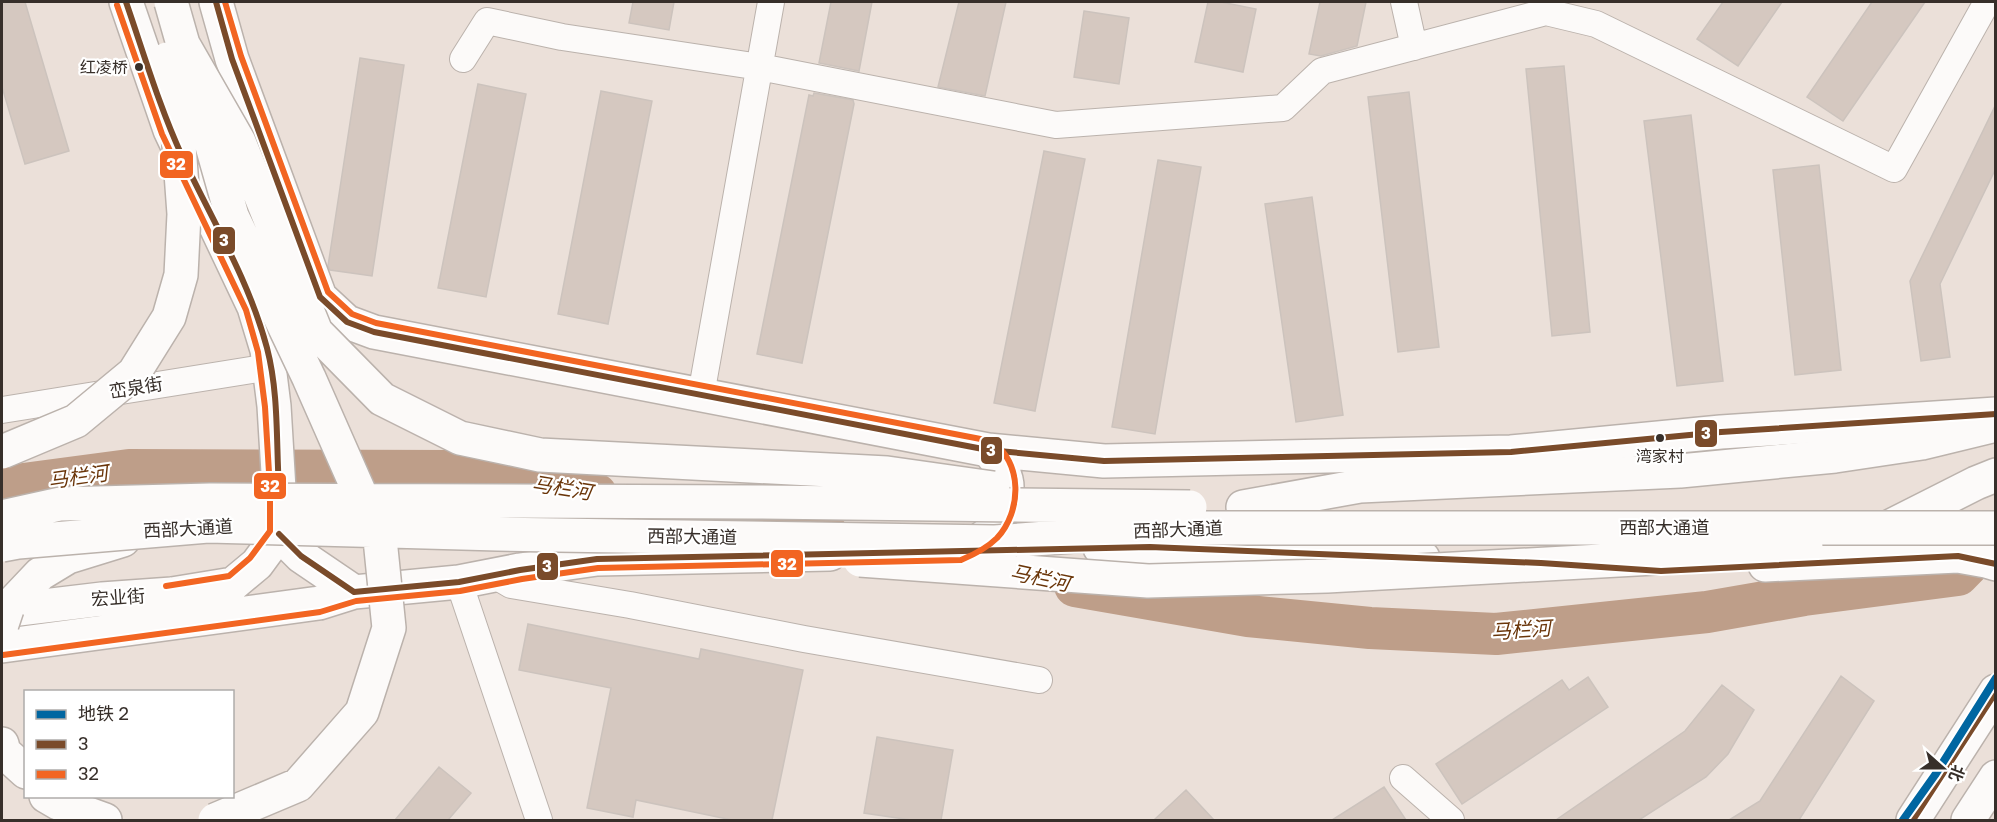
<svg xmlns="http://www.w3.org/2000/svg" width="1997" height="822" font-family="'Golos Text','Noto Sans SC',sans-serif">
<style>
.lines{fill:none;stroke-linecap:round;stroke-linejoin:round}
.river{stroke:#be9e89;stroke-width:42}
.building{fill:#d5c8c0;stroke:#ccc3bd;stroke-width:1.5}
.minor-casing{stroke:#bbb2ac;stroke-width:28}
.secondary-casing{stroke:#bbb2ac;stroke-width:36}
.primary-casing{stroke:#bbb2ac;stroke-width:36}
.trunk-casing{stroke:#bbb2ac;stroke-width:36}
.minor{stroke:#fcfaf9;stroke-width:26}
.secondary{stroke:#fcfaf9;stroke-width:33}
.primary{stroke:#fcfaf9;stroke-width:33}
.trunk{stroke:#fcfaf9;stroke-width:33}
.trunk-bridge-casing{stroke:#bbb2ac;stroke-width:36;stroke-linecap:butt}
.trunk-bridge{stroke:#fcfaf9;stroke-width:33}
.bus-1-casing{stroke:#fff;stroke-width:10}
.bus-2-casing{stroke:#fff;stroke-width:10}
.bus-1{stroke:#7a4b2a;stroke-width:6}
.bus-2{stroke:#f26522;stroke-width:6}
.metro-1-casing{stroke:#fff;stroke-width:12}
.metro-1{stroke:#0066a1;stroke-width:8}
.bus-dot{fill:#372f2a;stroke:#fff;stroke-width:2}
.labels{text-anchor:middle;stroke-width:4.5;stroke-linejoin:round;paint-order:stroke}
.bus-label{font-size:16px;fill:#372f2a;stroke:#fff;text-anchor:end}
.street-label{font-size:18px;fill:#372f2a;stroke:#fff}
.water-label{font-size:20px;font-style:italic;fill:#6a3509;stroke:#fff}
.line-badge{stroke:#fff;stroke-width:2}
.badge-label{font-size:16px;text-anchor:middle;font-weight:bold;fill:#fff}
</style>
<rect width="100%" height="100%" fill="#ebe0d9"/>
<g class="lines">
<path class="river" d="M 2,487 L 129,470 L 457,471 L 596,494
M 693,509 L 826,532
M 1075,586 L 1248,616 L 1370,628 L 1496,634 L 1707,612 L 1804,595 L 1958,575 L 1988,544 L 1996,542"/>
</g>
<path class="building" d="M 2,2 L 25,2 L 69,151 L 25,164 L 2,87 Z
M 633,2 L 674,2 L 669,30 L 629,23 Z
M 831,2 L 872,2 L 859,71 L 819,63 Z
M 959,2 L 1006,2 L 985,96 L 938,87 Z
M 1208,2 L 1221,2 L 1256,9 L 1243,72 L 1195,62 Z
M 1320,2 L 1366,2 L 1357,46 L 1321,56 L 1309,54 Z
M 1723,2 L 1782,2 L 1738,66 L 1697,39 Z
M 1872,2 L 1925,2 L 1843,121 L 1807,97 Z
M 1084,11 L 1129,18 L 1119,84 L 1074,77 Z
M 360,58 L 404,65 L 372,276 L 330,270 L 328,266 Z
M 1564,66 L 1590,332 L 1552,336 L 1526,69 Z
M 478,84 L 526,94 L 486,297 L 438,288 Z
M 601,91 L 652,101 L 608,324 L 558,314 Z
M 1409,92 L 1439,347 L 1398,352 L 1368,97 Z
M 814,93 L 853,100 L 854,104 L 802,363 L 757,354 L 809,95 L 813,96 Z
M 1995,106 L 1995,170 L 1940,284 L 1950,357 L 1921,361 L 1910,281 Z
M 1691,115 L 1723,381 L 1677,386 L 1644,121 Z
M 1044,151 L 1085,159 L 1035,411 L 994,403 Z
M 1158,160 L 1201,167 L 1155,434 L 1112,427 Z
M 1819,165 L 1841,370 L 1795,375 L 1773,170 Z
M 1312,197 L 1343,415 L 1296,422 L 1265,204 Z
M 528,624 L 699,659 L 701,649 L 803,670 L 772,820 L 732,820 L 636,800 L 633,817 L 587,808 L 611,688 L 519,670 Z
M 1841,676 L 1874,701 L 1799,820 L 1729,820 L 1760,801 Z
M 1588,677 L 1608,707 L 1462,804 L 1436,764 L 1562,680 L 1569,690 Z
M 1722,685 L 1754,710 L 1728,754 L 1706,777 L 1639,820 L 1556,820 L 1685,731 Z
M 877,737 L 953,750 L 941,820 L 911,820 L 864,813 Z
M 439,767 L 471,793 L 448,820 L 395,820 Z
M 1384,787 L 1406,820 L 1332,820 Z
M 1186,790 L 1214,820 L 1154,820 Z"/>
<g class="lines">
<defs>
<path id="minor" d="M 1404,2 L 1414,47
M 463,59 L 487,21 L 562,37 L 760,67 L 1056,125 L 1283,108 L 1322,71 L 1546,12 L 1596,24 L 1894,169 L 1987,2
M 701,395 L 771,2
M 2,410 L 270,367
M 494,575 L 511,585 L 630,605 L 804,639 L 1039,680
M 459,582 L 539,820
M 1403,778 L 1451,820"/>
<path id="secondary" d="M 216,2 L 232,59 L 320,297 L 347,322 L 374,332 L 988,450 L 1104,461 L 1511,452 L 1721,432 L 1996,414
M 1879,532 L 1976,483 L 1996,475
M 279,534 L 301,556 L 354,592
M 1100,548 L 1150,547 L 1423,558
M 960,551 C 969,545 980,541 988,534 C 994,529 998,521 1001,514 C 1013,486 1007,472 988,450
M 1765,565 L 1958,556 L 1986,561 L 1996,564
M 2,611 L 102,599 L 172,594 L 233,584 L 257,564 L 279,534 L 279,489 L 274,406 L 267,350 L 254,307 L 170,130 L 126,2
M 2,646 L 319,603 L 354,592 L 459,582 L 520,570 L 597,559 L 830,554"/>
<path id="primary" d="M 1913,820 L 1996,691
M 1968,820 L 1996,777"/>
<path id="trunk" d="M 1243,507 L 1360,486 L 1680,471 L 1835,456 L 1922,443 L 1996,425
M 7,609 L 40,574 L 68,557 L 123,540
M 2,744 L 4,752 L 26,772
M 46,796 L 58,803 L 105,820"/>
</defs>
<use href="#minor" class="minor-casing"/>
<use href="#secondary" class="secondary-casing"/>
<use href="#primary" class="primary-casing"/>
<use href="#trunk" class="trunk-casing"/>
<use href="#minor" class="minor"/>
<use href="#secondary" class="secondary"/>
<use href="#primary" class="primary"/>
<use href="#trunk" class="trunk"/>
<defs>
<path id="trunk-bridge" d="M 171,2 L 232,216 L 309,378 L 380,539 L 389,628 L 362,712 L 298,785 L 215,820
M 184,46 L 239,142 L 316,332 L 382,399 L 460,438 L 540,455 L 887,473 L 993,488
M 2,452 L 76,421 L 134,373 L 169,317 L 181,275 L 184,214 L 176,104 L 167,59
M 2,517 L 60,504 L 210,500 L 757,502 L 1190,507
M 2,545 L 18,542 L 208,526 L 498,534 L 995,542 L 1176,528 L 1996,528
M 860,560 L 1148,581 L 1327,576 L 1745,553 L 1806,547
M 2,624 L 7,609"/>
</defs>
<use href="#trunk-bridge" class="trunk-bridge-casing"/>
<use href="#trunk-bridge" class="trunk-bridge"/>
<defs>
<path id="bus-1" d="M 126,2 C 144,54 159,106 182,156 C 212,220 249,280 267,348 C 279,394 276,442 279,489
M 216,2 L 232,59 L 320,297 L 347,322 L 374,332 L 988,450 L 1104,461 L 1511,452 L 1721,432 L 1996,414
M 279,534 L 301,556 L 354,592 L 459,582 L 520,570 L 597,559 L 1150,547 L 1541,563 L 1661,571 L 1958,556 L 1996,564
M 1913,820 L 1996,692"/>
<path id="bus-2" d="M 117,5 L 162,134 L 246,310 L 258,352 L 265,407 L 270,489 L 270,531 L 250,558 L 229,576 L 166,586
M 3,655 L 320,612 L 356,601 L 460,591 L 522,579 L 598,568 L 961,560 C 973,555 988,547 997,538 C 1022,511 1023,462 991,441 L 376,323 L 352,314 L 328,292 L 241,56 L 225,2"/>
</defs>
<use href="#bus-1" class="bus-1-casing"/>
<use href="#bus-2" class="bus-2-casing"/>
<use href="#bus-1" class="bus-1"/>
<use href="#bus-2" class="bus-2"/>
<defs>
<path id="metro-1" d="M 1903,820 L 1935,775 L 1996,678"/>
</defs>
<use href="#metro-1" class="metro-1-casing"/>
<use href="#metro-1" class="metro-1"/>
</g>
<g class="bus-dot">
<circle cx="139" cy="67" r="5"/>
<circle cx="1660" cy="438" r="5"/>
</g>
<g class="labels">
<g class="bus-label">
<text x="128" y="73">红凌桥</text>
<text x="1660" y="462" text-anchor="middle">湾家村</text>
</g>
<g class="street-label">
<text transform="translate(136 388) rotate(-9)" y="6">峦泉街</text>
<text x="1664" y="534">西部大通道</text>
<text transform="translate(188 529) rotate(-3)" y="6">西部大通道</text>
<text transform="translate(1178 530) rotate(-2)" y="6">西部大通道</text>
<text transform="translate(692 537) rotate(1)" y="6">西部大通道</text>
<text transform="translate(118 598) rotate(-4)" y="6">宏业街</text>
</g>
<g class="water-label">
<text transform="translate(78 477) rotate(-8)" y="7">马栏河</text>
<text transform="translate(562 488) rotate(9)" y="7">马栏河</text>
<text transform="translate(1040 578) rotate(12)" y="7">马栏河</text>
<text transform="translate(1521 630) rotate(-4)" y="7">马栏河</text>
</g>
</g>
<g class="line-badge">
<rect x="159" y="150" width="35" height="29" rx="6" fill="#f26522"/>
<rect x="212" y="226" width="24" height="29" rx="6" fill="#7a4b2a"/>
<rect x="1694" y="419" width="24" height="29" rx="6" fill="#7a4b2a"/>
<rect x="980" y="436" width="23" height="29" rx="6" fill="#7a4b2a"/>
<rect x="253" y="472" width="34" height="28" rx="6" fill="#f26522"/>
<rect x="770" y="549" width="34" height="29" rx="6" fill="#f26522"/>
<rect x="536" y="552" width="23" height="29" rx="6" fill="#7a4b2a"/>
</g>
<g class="badge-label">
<text x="176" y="170">32</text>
<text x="224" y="246">3</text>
<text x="1706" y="439">3</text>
<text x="991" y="456">3</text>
<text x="270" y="492">32</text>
<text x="787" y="570">32</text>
<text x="547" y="572">3</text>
</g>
<rect width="1997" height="822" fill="none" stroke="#372f2a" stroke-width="6"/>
<rect x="24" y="690" width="210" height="108" fill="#ffffff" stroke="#afacaa" stroke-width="1.5"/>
<rect x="36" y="710" width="30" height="9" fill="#0066a1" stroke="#afacaa" stroke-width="1.5"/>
<text x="78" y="720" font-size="18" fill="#372f2a">地铁 2</text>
<rect x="36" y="740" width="30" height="9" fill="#7a4b2a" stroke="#afacaa" stroke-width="1.5"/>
<text x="78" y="750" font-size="18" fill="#372f2a">3</text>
<rect x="36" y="770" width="30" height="9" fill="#f26522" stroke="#afacaa" stroke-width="1.5"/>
<text x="78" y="780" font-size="18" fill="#372f2a">32</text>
<g transform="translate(1943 768) rotate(111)" stroke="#ffffff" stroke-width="4.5" paint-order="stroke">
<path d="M0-4.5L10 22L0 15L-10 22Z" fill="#372f2a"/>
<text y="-9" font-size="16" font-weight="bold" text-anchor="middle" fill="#372f2a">北</text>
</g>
</svg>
